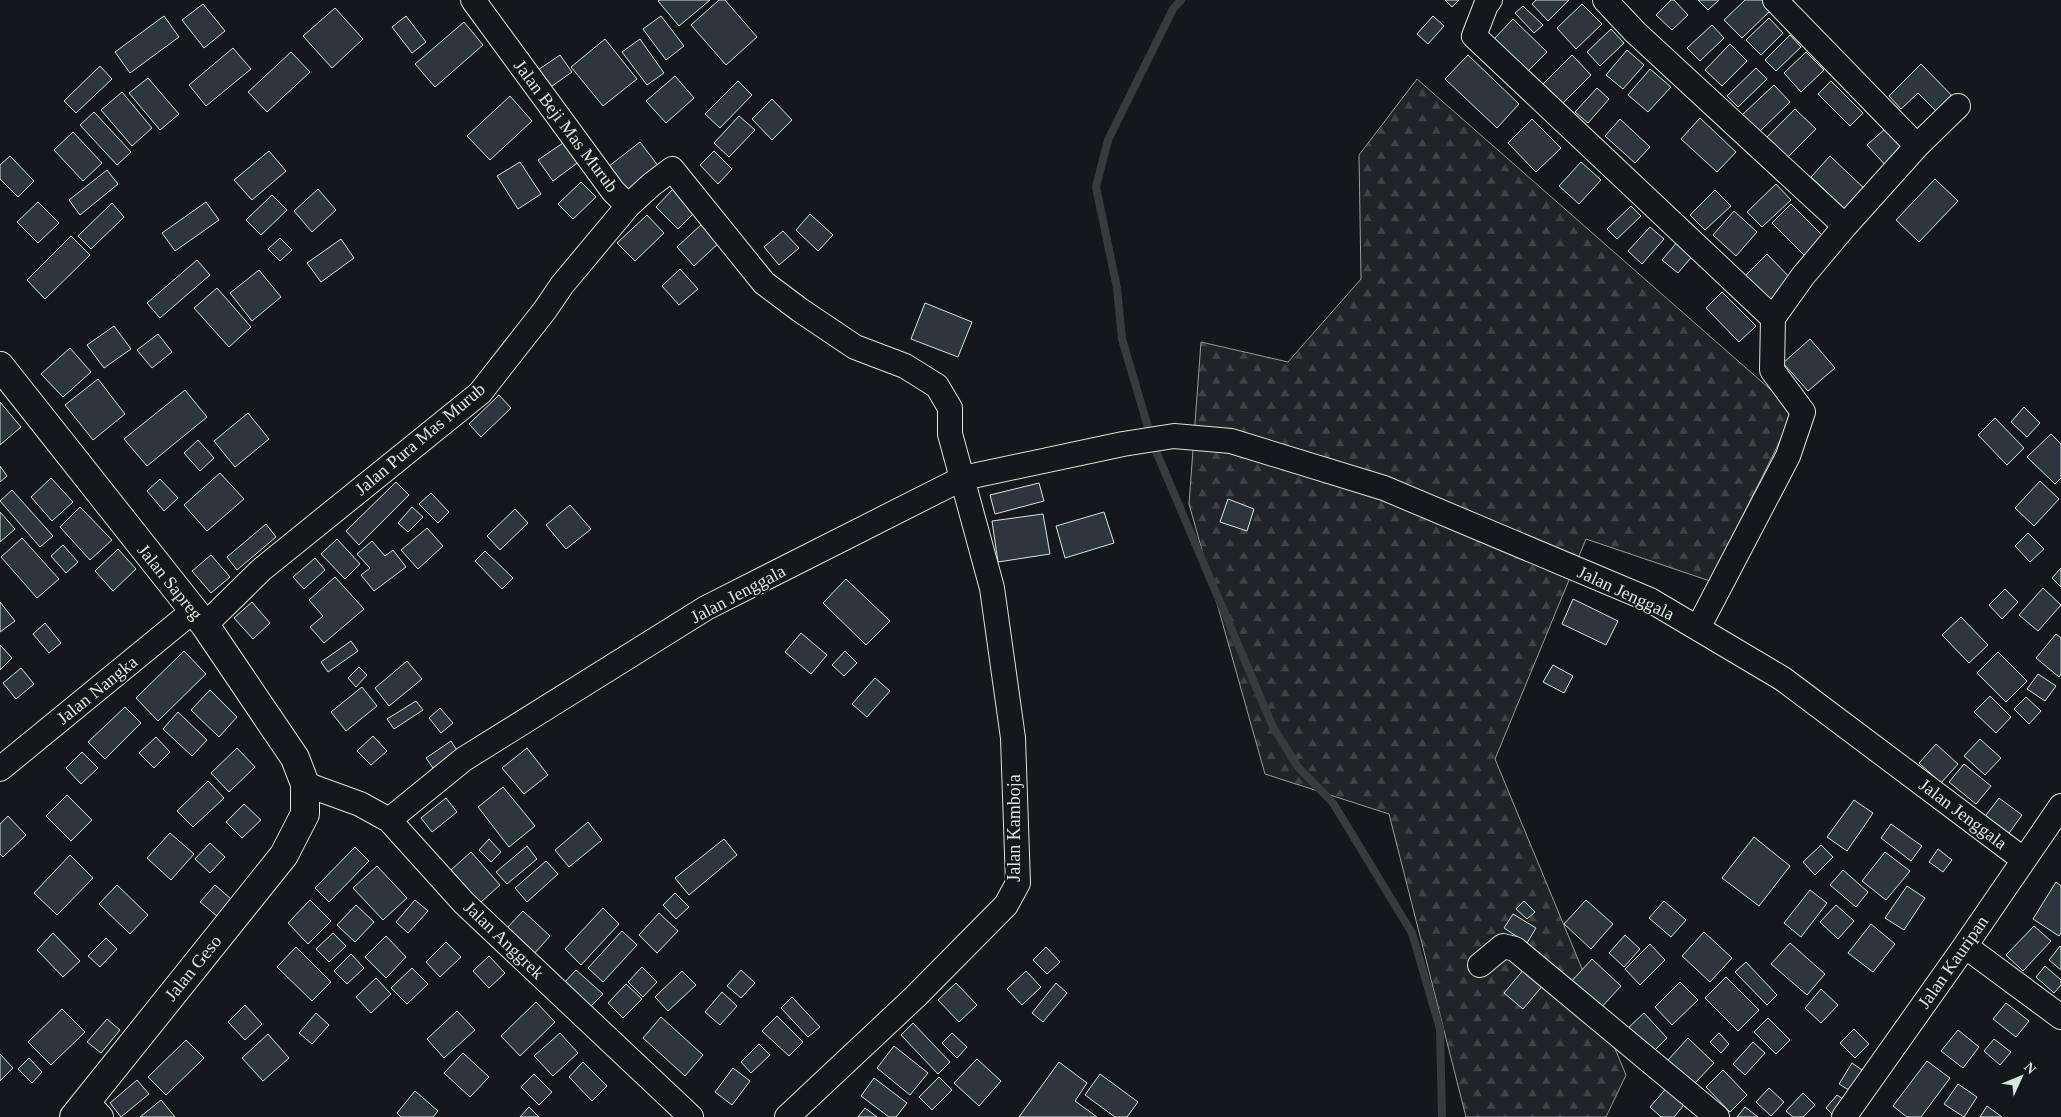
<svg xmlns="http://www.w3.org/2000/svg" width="2061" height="1117" font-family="Georgia,serif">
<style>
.forest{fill:url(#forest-firs);stroke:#939e99}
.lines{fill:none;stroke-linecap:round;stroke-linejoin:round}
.stream{stroke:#363b3e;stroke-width:8}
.building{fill:#2c363c;stroke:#d8e6dc}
.minor-casing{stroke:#d8e6dc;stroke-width:26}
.secondary-casing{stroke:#d8e6dc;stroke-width:30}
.minor{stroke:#14181c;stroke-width:24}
.secondary{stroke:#14181c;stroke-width:28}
.labels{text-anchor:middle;stroke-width:4;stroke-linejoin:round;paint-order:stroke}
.street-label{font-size:18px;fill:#d8e6dc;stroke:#14181c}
</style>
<defs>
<pattern id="forest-firs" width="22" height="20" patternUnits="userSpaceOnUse" patternTransform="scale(1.25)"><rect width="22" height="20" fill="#202428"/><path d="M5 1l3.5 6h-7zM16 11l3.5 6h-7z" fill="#404447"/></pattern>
</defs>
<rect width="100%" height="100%" fill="#14181c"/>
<path class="forest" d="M 1417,79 L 1795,411 L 1710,581 L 1586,539 L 1495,759 L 1626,1075 L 1606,1117 L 1466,1117 L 1389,814 L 1265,774 L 1189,504 L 1201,342 L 1288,362 L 1361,279 L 1359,155 Z"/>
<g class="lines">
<path class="stream" d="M 1181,0 L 1173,9 L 1108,140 L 1096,187 L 1117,288 L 1122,339 L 1153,444 L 1273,727 L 1298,767 L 1333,803 L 1412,933 L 1440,1029 L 1442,1117"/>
</g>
<path class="building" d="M 660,0 L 710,0 L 679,26 L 658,1 Z
M 719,0 L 725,0 L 757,37 L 726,65 L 691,25 Z
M 1445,0 L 1459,0 L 1452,7 Z
M 1536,0 L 1569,0 L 1548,21 L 1532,4 Z
M 1671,0 L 1674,0 L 1688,15 L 1672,30 L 1656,15 Z
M 1698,0 L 1719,0 L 1708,10 Z
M 1745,0 L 1762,0 L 1771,10 L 1742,38 L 1724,20 Z
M 203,4 L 225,31 L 204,48 L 182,20 Z
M 1582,4 L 1602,24 L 1576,49 L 1557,28 Z
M 1523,6 L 1543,25 L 1534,33 L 1515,13 Z
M 335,8 L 363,39 L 332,68 L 303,36 Z
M 164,16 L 179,37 L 130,73 L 115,52 Z
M 406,16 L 426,42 L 412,53 L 392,27 Z
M 661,16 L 684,46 L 666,60 L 643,29 Z
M 1433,16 L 1444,26 L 1428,44 L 1417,34 Z
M 1769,18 L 1783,33 L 1761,55 L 1746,40 Z
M 1513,19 L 1547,52 L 1526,73 L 1492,41 Z
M 464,22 L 483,45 L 435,87 L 415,64 Z
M 1712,25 L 1724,38 L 1700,61 L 1687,48 Z
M 1611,29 L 1624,43 L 1600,66 L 1587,52 Z
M 1790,35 L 1801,47 L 1776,71 L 1765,60 Z
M 605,39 L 637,79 L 603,106 L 571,67 Z
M 640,39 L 664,73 L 647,85 L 622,52 Z
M 1730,44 L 1747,61 L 1722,86 L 1705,70 Z
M 233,48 L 251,69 L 206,106 L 189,85 Z
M 1627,50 L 1644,65 L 1623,89 L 1606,75 Z
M 291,52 L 310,72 L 267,112 L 248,92 Z
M 1806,52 L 1824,70 L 1801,92 L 1784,73 Z
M 560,55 L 572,72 L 545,91 L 532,74 Z
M 1468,55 L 1519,104 L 1497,128 L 1445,79 Z
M 1572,55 L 1591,75 L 1561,105 L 1541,86 Z
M 1921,64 L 1959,103 L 1943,118 L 1918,93 L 1901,109 L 1889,96 Z
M 100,66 L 112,79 L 76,113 L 64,101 Z
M 1756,68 L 1767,79 L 1738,107 L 1727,96 Z
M 1650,69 L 1671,87 L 1648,112 L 1628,95 Z
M 675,76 L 694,98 L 666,123 L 646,101 Z
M 148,78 L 179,114 L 160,130 L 129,93 Z
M 738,81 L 752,95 L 720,128 L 705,114 Z
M 1831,81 L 1863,113 L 1850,126 L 1818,94 Z
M 1774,85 L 1790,102 L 1759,132 L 1742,115 Z
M 1597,88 L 1609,99 L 1588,123 L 1575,112 Z
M 122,92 L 152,128 L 132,146 L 101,110 Z
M 510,96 L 532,121 L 490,160 L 467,136 Z
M 772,99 L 792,120 L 772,140 L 752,119 Z
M 1795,109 L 1816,129 L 1788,157 L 1767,137 Z
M 94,112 L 131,152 L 117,165 L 80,125 Z
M 739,116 L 755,130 L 729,157 L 714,143 Z
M 1700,118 L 1736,152 L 1717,172 L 1681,139 Z
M 1532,119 L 1561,148 L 1536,172 L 1508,143 Z
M 1620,119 L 1650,147 L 1635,163 L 1605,136 Z
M 1885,129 L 1905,151 L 1887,167 L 1867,145 Z
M 73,132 L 102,163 L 83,181 L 54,150 Z
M 566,141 L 580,161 L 553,181 L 538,160 Z
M 640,142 L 659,167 L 622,195 L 604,170 Z
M 269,151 L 286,171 L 252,200 L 234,180 Z
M 714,151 L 732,169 L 718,184 L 700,165 Z
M 10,156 L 34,181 L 18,197 L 0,179 L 0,165 Z
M 1830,156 L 1867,191 L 1847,211 L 1811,177 Z
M 520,162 L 541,194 L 518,209 L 497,176 Z
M 1581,162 L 1601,180 L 1579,204 L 1559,186 Z
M 107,170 L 118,184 L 80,215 L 69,200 Z
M 1935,179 L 1958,201 L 1919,242 L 1896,220 Z
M 581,182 L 596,197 L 573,219 L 558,204 Z
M 1776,184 L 1791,200 L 1762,227 L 1747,212 Z
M 318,189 L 336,210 L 312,232 L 294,211 Z
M 673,189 L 696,211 L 678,229 L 656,207 Z
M 1715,190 L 1731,206 L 1705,230 L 1690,215 Z
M 272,195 L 287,210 L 261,235 L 246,220 Z
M 38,202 L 59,223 L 38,243 L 17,222 Z
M 206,202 L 219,220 L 175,251 L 162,233 Z
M 112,203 L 124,217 L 91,249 L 78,236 Z
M 1791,204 L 1826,239 L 1807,258 L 1772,223 Z
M 1631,206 L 1641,216 L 1617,239 L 1607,229 Z
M 1734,211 L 1757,232 L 1736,256 L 1713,235 Z
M 810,214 L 833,235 L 818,251 L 796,230 Z
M 647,215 L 664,233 L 635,261 L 617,243 Z
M 703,223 L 721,241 L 694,266 L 677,247 Z
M 1650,227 L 1664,239 L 1642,264 L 1628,251 Z
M 783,231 L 799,248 L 779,265 L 764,247 Z
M 71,236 L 90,255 L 45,299 L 27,280 Z
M 280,238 L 292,250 L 280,261 L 268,249 Z
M 341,239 L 354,258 L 321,282 L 307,263 Z
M 1678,241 L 1694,254 L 1678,273 L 1662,260 Z
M 1767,254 L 1795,283 L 1774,304 L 1745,276 Z
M 197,260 L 210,275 L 160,318 L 147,303 Z
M 680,269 L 698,289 L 679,305 L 662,286 Z
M 259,270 L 281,297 L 252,321 L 230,293 Z
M 217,288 L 251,327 L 229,347 L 194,308 Z
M 1722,292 L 1756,326 L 1739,342 L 1706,308 Z
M 925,303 L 972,322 L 958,357 L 911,339 Z
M 114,326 L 131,349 L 104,368 L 87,345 Z
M 158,334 L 172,352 L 152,368 L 137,350 Z
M 1810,339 L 1835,368 L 1808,391 L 1783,363 Z
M 70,348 L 91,372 L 63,397 L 41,374 Z
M 98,379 L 125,414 L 93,440 L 65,405 Z
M 185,390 L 207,417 L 147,466 L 124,439 Z
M 499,395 L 511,408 L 481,437 L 469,424 Z
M 0,402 L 21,427 L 0,445 Z
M 2024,407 L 2040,423 L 2027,437 L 2011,422 Z
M 248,413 L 269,439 L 235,467 L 214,441 Z
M 1995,418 L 2024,448 L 2007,465 L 1978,435 Z
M 2051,434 L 2061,444 L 2061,478 L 2055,484 L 2027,457 Z
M 198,440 L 214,458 L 200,471 L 184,453 Z
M 0,466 L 7,476 L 0,482 Z
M 220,473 L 244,499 L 207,531 L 184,505 Z
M 51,478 L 73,502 L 52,521 L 31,497 Z
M 160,479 L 178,498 L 164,511 L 147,491 Z
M 2040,481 L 2059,499 L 2034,526 L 2015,508 Z
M 396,482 L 409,495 L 359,545 L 346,531 Z
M 1039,483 L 1044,501 L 995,514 L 990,495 Z
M 12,490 L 53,536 L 40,547 L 0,501 Z
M 431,493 L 449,512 L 438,523 L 419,504 Z
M 1228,499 L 1254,509 L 1247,531 L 1220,522 Z
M 570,505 L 591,529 L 566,549 L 546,525 Z
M 80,507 L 112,540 L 90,560 L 60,527 Z
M 412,507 L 423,517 L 408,532 L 398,523 Z
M 515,509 L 528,523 L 500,550 L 487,536 Z
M 0,512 L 15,529 L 0,542 Z
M 1104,512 L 1114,543 L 1065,558 L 1056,526 Z
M 1043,514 L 1050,554 L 998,562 L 992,521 Z
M 266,524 L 276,537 L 237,570 L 227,557 Z
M 427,528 L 443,546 L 418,569 L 401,550 Z
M 2028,533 L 2044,549 L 2030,562 L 2015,546 Z
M 22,538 L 59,579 L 37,598 L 1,557 Z
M 337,539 L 360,564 L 345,579 L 321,554 Z
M 372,541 L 385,556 L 393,550 L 406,567 L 374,591 L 361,575 L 370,568 L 357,554 Z
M 63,545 L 78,562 L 66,573 L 51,556 Z
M 118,549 L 136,569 L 113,591 L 95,571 Z
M 485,551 L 513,578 L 502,589 L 475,561 Z
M 211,555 L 230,577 L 211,593 L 192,571 Z
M 315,558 L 325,570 L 304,589 L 293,577 Z
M 2061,568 L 2061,587 L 2052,578 Z
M 335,577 L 364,609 L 324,643 L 310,627 L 323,616 L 309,600 Z
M 846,579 L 890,621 L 866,645 L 823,603 Z
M 2043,588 L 2061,605 L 2038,631 L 2019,615 Z
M 2005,589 L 2018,602 L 2002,619 L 1989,605 Z
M 1573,599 L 1618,621 L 1606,645 L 1562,624 Z
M 0,602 L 15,621 L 0,632 Z
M 252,602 L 270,623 L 253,639 L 234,618 Z
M 1961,617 L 1988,645 L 1969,663 L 1942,635 Z
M 45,623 L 61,643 L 49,653 L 33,634 Z
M 801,633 L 827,655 L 811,674 L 785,652 Z
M 2056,634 L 2061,638 L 2061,674 L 2059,677 L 2036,658 Z
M 351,641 L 358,651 L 328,672 L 321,662 Z
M 0,645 L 12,658 L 0,670 Z
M 184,651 L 206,674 L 158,721 L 136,698 Z
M 845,651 L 857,663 L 844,676 L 832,665 Z
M 1998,652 L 2027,681 L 2006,702 L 1977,673 Z
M 407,661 L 422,679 L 389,706 L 375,688 Z
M 1553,665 L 1573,676 L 1564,693 L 1543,682 Z
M 359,667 L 367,675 L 356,687 L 348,678 Z
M 21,668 L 34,684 L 16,699 L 3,683 Z
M 2038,674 L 2056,686 L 2045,701 L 2027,689 Z
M 875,678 L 890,691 L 867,717 L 852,704 Z
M 362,687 L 377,706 L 346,731 L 331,712 Z
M 210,690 L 237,717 L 219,737 L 191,710 Z
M 1990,696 L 2011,717 L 1996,733 L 1974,712 Z
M 2026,697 L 2041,711 L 2029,724 L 2014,709 Z
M 416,701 L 423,710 L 394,729 L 387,719 Z
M 125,707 L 141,723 L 105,759 L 88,742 Z
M 440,708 L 453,723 L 441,733 L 429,718 Z
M 178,712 L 207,740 L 192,756 L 163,729 Z
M 373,736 L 387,751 L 371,765 L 357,751 Z
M 156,737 L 170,752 L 154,768 L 139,753 Z
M 1980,739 L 2001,758 L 1985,775 L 1964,756 Z
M 451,741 L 458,752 L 433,768 L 426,758 Z
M 1936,744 L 1958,764 L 1941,783 L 1919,763 Z
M 237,748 L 255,767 L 229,792 L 211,773 Z
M 527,748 L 548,775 L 524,794 L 502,768 Z
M 82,752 L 98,768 L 81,784 L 66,768 Z
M 1964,764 L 1991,786 L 1976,804 L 1949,782 Z
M 208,781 L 224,798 L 193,827 L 177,811 Z
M 503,787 L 535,826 L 509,847 L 478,807 Z
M 67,795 L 92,820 L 71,841 L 46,816 Z
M 446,798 L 457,812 L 432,832 L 421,818 Z
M 1999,798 L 2022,815 L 2007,836 L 1983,819 Z
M 1854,800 L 1873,813 L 1847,851 L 1827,837 Z
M 244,804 L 261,820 L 242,838 L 226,822 Z
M 8,816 L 26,835 L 3,857 L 0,854 L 0,824 Z
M 588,822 L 602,840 L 569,867 L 555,850 Z
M 1891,824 L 1922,846 L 1911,861 L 1881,838 Z
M 170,833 L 194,854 L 171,880 L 147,858 Z
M 1754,837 L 1790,866 L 1759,906 L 1722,878 Z
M 489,839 L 501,852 L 491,862 L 479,850 Z
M 724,839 L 737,855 L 689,895 L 675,878 Z
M 210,843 L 225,857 L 210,873 L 195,859 Z
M 1821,845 L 1833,857 L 1815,875 L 1803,862 Z
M 527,846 L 537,859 L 507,884 L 496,872 Z
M 355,847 L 369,861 L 329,902 L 315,888 Z
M 1938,849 L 1952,860 L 1943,872 L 1929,862 Z
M 471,852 L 500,885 L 480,903 L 451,870 Z
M 1885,852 L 1910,871 L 1886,900 L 1862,881 Z
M 70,855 L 93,878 L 57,915 L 34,893 Z
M 546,861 L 558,874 L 527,902 L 515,888 Z
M 377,866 L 407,898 L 383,920 L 353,888 Z
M 1843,870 L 1868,892 L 1856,907 L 1830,885 Z
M 2056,882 L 2061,886 L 2061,933 L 2059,936 L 2033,919 Z
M 117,885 L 148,915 L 130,934 L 99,904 Z
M 215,885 L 231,899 L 217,916 L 200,902 Z
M 1907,886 L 1925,898 L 1904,930 L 1885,918 Z
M 1810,890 L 1827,903 L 1801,937 L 1784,923 Z
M 675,893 L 689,907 L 676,919 L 663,905 Z
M 310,900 L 331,921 L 308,944 L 288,923 Z
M 415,900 L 428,911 L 408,933 L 396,922 Z
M 1586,900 L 1613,924 L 1591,949 L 1564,924 Z
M 1524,901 L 1535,912 L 1527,919 L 1516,909 Z
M 1664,901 L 1686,920 L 1671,937 L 1649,918 Z
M 356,905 L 374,922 L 355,942 L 337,925 Z
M 1836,905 L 1854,921 L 1838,939 L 1820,922 Z
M 603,908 L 619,924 L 581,965 L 565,949 Z
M 523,911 L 550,936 L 533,955 L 505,930 Z
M 659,913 L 678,931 L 657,953 L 639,935 Z
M 1513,914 L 1536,928 L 1527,943 L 1504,928 Z
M 1871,924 L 1895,944 L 1873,972 L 1848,953 Z
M 2034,926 L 2051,941 L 2023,971 L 2006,955 Z
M 622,931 L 637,945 L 603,982 L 588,968 Z
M 1704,932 L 1732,958 L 1710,982 L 1682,956 Z
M 53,933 L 80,961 L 63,977 L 37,950 Z
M 333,933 L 346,946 L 329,962 L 316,949 Z
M 1625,935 L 1640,949 L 1624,967 L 1609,953 Z
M 386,936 L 406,957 L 386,978 L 365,957 Z
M 106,938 L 117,949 L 100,967 L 88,956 Z
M 446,942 L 461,957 L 440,977 L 426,962 Z
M 1790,943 L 1825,974 L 1807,995 L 1771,964 Z
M 1650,944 L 1665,960 L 1640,985 L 1625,969 Z
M 2060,946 L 2061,947 L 2061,970 L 2049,960 Z
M 296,947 L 331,982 L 312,1001 L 277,967 Z
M 1046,947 L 1060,962 L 1047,974 L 1033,960 Z
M 351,954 L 364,968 L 347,984 L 334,971 Z
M 489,956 L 505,973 L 489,988 L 473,971 Z
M 1592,959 L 1621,986 L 1599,1010 L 1569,984 Z
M 1746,962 L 1777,995 L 1767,1005 L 1735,972 Z
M 2045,966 L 2061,980 L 2061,985 L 2054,993 L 2036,977 Z
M 642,967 L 657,982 L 643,997 L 628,982 Z
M 412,968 L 428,984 L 407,1004 L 391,988 Z
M 1525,968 L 1544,984 L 1523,1009 L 1504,993 Z
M 576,970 L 603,994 L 589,1008 L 563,984 Z
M 741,970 L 755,983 L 741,998 L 727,986 Z
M 682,971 L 696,985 L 668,1011 L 655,997 Z
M 1026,971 L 1041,987 L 1022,1005 L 1007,989 Z
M 1726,977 L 1759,1010 L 1738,1031 L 1705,998 Z
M 376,978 L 391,994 L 371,1013 L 356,997 Z
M 1680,982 L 1698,1000 L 1672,1025 L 1655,1007 Z
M 956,983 L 977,1005 L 959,1022 L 938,1000 Z
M 1056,983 L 1067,993 L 1043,1022 L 1032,1013 Z
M 626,984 L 642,999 L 623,1018 L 608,1003 Z
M 1821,989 L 1838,1005 L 1821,1023 L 1805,1008 Z
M 722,992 L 737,1006 L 720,1025 L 705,1012 Z
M 792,997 L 820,1027 L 808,1037 L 781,1008 Z
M 536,1002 L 555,1022 L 520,1056 L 501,1036 Z
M 2006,1003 L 2029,1021 L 2016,1037 L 1993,1019 Z
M 245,1005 L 262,1024 L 245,1040 L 228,1022 Z
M 62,1009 L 85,1032 L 51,1065 L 28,1042 Z
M 457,1011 L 475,1030 L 444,1058 L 427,1039 Z
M 316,1013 L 329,1025 L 312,1044 L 299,1033 Z
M 1644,1013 L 1667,1038 L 1651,1054 L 1627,1029 Z
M 777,1016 L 803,1042 L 789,1056 L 762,1031 Z
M 661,1017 L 703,1055 L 685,1076 L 643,1038 Z
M 1768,1018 L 1790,1040 L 1776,1054 L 1754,1032 Z
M 107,1019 L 120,1030 L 101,1053 L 87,1042 Z
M 913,1023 L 950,1062 L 938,1074 L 901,1035 Z
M 1854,1029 L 1869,1044 L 1855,1058 L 1840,1043 Z
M 1958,1030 L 1979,1047 L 1963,1068 L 1941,1051 Z
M 560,1033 L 578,1053 L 553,1076 L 534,1056 Z
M 952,1033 L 967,1047 L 957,1058 L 942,1043 Z
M 1719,1033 L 1729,1044 L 1721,1053 L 1710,1042 Z
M 268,1034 L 289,1058 L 263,1081 L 242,1058 Z
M 1688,1038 L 1714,1063 L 1694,1084 L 1668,1060 Z
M 1994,1039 L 2011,1052 L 2000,1065 L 1984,1051 Z
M 186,1040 L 204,1058 L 166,1095 L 148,1077 Z
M 1753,1042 L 1765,1053 L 1745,1075 L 1733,1064 Z
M 759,1044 L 770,1055 L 751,1073 L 741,1062 Z
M 894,1046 L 928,1073 L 910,1095 L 877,1068 Z
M 463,1053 L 489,1077 L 470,1097 L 444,1073 Z
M 0,1054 L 13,1068 L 0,1081 Z
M 29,1058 L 42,1072 L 32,1083 L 18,1069 Z
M 977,1059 L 1001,1081 L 979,1106 L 954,1083 Z
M 1927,1061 L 1950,1078 L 1921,1117 L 1907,1117 L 1893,1106 Z
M 583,1062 L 607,1086 L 592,1101 L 569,1077 Z
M 1059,1062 L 1087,1083 L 1075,1101 L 1097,1117 L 1019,1117 Z
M 1852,1063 L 1865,1072 L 1852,1092 L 1839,1084 Z
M 733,1068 L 750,1081 L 732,1105 L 715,1092 Z
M 1723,1070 L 1747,1095 L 1730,1112 L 1706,1087 Z
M 534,1074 L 552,1092 L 539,1105 L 521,1087 Z
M 1100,1074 L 1138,1102 L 1127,1117 L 1115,1117 L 1085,1095 Z
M 939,1077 L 952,1090 L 932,1110 L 919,1097 Z
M 874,1078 L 907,1103 L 896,1117 L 889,1117 L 861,1096 Z
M 137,1080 L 149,1094 L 121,1117 L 110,1103 Z
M 1670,1084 L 1688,1100 L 1674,1117 L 1661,1117 L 1650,1107 Z
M 1958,1084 L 1977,1097 L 1964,1117 L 1944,1104 Z
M 1769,1088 L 1784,1102 L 1771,1116 L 1756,1102 Z
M 415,1091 L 438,1111 L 433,1117 L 401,1117 L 397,1113 Z
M 1803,1093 L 1815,1105 L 1803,1117 L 1793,1117 L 1786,1111 Z
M 1837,1095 L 1846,1101 L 1834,1116 L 1826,1108 Z
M 161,1100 L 175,1117 L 140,1117 Z
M 1987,1106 L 2002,1117 L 1980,1117 Z
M 529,1107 L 539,1117 L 520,1117 Z
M 1745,1107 L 1758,1117 L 1737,1117 Z
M 865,1108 L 877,1117 L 858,1117 Z"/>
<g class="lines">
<defs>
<path id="minor" d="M 473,0 L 613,191 L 628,206 L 651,185 L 672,169 L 764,283 L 800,310 L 855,347 L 905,366 L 937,386 L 950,408 L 950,434 L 992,588 L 1013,738 L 1018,883 L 1006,905 L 915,997 L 787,1117
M 1490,0 L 1486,5 L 1474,36 L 1773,318
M 1605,0 L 1635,32 L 1845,226
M 1775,0 L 1917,146
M 205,625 L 261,570 L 480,393 L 545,310 L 562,285 L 628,206
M 1698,628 L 1788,456 L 1803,412 L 1772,370 L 1773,318 L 1803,276 L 1845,226 L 1917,146 L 1958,106
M 0,769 L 193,611
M 305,784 L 360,804 L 389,820 L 464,903 L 691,1117
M 389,820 L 464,759 L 706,608 L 963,478 L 1123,444 L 1174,436 L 1231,441 L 1384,488 L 1650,600 L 1783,679 L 2024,860
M 1965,946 L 2061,1017
M 1480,965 L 1503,946 L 1515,949 L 1717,1117
M 86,1101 L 101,1117
M 1844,1117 L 1965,946 L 2061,806"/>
<path id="secondary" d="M 0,366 L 205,625 L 295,758 L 305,784 L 305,814 L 284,855 L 74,1117"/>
</defs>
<use href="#minor" class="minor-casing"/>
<use href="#secondary" class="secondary-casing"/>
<use href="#minor" class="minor"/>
<use href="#secondary" class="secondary"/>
</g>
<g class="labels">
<g class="street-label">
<text transform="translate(566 126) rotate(53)" y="6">Jalan Beji Mas Murub</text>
<text transform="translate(420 439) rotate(-40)" y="6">Jalan Pura Mas Murub</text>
<text transform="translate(170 582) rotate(51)" y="6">Jalan Sapreg</text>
<text transform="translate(1626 593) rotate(25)" y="6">Jalan Jenggala</text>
<text transform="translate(738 594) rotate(-28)" y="6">Jalan Jenggala</text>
<text transform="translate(97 690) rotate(-39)" y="6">Jalan Nangka</text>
<text transform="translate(1963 814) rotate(37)" y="6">Jalan Jenggala</text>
<text transform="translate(1014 828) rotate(-90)" y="6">Jalan Kamboja</text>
<text transform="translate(504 940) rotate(44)" y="6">Jalan Anggrek</text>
<text transform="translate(1953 962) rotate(-55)" y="6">Jalan Kauripan</text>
<text transform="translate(193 968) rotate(-51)" y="6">Jalan Geso</text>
</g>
</g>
<g transform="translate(2021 1077) rotate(46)" stroke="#14181c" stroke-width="4" paint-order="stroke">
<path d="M0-4L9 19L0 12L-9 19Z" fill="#d8e6dc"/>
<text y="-8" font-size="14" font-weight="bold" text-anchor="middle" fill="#d8e6dc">N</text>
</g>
</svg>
